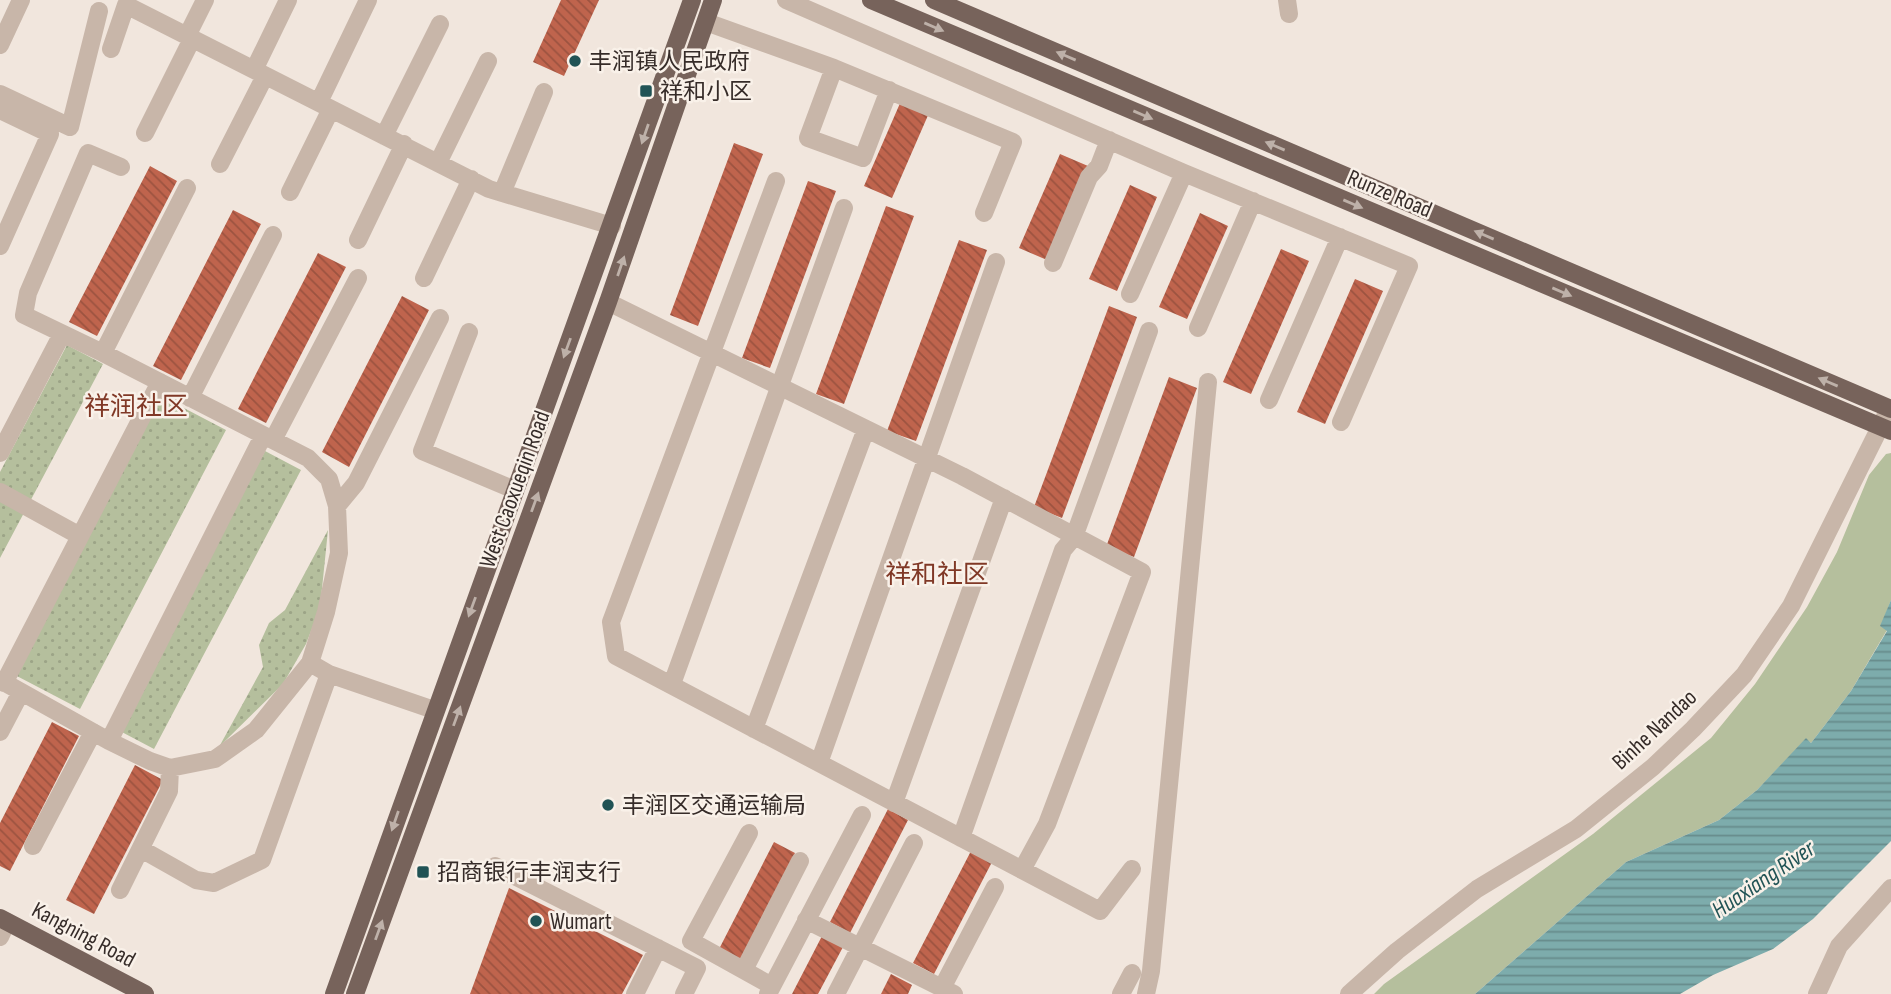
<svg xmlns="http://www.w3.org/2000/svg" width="1891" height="994" font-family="'Sofia Sans Condensed','Noto Sans SC',sans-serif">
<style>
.grass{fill:url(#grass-dots)}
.park{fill:#b5bf9d}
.water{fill:url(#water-rules)}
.building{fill:url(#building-back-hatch)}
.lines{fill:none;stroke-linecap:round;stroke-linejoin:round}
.minor{stroke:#c8b6a9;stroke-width:18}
.major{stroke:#77635b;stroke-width:18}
.oneway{fill:#beb1a9}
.poi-dot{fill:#215355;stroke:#f9f1e9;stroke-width:2.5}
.labels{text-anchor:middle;stroke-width:5;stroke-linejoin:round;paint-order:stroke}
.poi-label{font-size:23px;fill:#362c29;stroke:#f9f1e9;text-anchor:start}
.street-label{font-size:23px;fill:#362c29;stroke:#f9f1e9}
.water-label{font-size:24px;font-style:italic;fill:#215355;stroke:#f9f1e9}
.quarter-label{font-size:26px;fill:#803826;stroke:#f9f1e9}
</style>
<defs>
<pattern id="grass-dots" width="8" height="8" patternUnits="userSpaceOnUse" patternTransform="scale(1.75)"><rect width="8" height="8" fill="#b5bf9d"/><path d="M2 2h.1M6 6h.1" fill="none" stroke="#9ca487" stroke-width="1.8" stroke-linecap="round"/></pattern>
<pattern id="water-rules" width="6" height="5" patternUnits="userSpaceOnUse" patternTransform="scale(1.75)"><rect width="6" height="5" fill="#7dacac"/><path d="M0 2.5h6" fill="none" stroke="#678c8c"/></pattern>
<pattern id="building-back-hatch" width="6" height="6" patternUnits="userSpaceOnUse" patternTransform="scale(1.75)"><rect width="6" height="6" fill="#bf644d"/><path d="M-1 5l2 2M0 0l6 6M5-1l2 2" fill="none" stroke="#9c5340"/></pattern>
</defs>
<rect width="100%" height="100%" fill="#f1e6dd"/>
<path class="grass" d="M 67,345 L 103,364 L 0,558 L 0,472 Z
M 159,395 L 226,430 L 80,709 L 13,674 Z
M 265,451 L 301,470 L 154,749 L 118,730 Z
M 328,530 L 320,608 L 306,644 L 283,684 L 219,747 L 263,667 L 259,645 L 269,623 L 285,610 Z"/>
<path class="park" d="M 1891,453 L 1891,600 L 1881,626 L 1887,630 L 1851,691 L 1811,743 L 1806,739 L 1757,790 L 1719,820 L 1626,862 L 1475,994 L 1374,994 L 1384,984 L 1593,834 L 1711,738 L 1755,684 L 1807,607 L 1837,552 L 1869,475 L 1886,454 Z"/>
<path class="water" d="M 1891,600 L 1891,841 L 1813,919 L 1773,949 L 1713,975 L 1680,994 L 1475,994 L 1626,862 L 1719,820 L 1757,790 L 1806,738 L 1811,743 L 1851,691 L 1887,631 L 1880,626 Z"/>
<path class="building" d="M 561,0 L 599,0 L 564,76 L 533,62 Z
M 901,101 L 929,113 L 892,198 L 864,186 Z
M 734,143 L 763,154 L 698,326 L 670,315 Z
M 1060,154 L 1088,166 L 1047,260 L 1019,248 Z
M 150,166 L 177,181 L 97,336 L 69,322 Z
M 808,181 L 836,191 L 770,368 L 742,358 Z
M 1130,185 L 1157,197 L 1117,291 L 1089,279 Z
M 886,206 L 914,216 L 844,404 L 816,394 Z
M 233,210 L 261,224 L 181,380 L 153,366 Z
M 1200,213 L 1228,226 L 1187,319 L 1159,307 Z
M 959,240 L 987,250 L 916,441 L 887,431 Z
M 1281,249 L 1309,261 L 1251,394 L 1223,382 Z
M 318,253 L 346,267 L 266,423 L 238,409 Z
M 1355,279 L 1383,291 L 1325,424 L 1297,412 Z
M 402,296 L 429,310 L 349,467 L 322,452 Z
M 1109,306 L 1137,317 L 1062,518 L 1034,507 Z
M 1169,377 L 1197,388 L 1134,557 L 1106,547 Z
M 52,722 L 79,736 L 10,871 L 0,866 L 0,823 Z
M 135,765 L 163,780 L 94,914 L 66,900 Z
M 888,809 L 908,820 L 850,933 L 830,922 Z
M 774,842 L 795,853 L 738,964 L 717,953 Z
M 971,851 L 992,862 L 934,974 L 913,963 Z
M 509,888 L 643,955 L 622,994 L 470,994 Z
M 822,936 L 843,947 L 818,994 L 792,994 Z
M 891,974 L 912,985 L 908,994 L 881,994 Z"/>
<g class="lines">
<path class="minor" d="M 786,0 L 1184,173 L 1409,266 L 1341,422
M 1287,0 L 1289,14
M 706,22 L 834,68 L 1013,142 L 984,213
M 187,36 L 205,0
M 0,45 L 21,0
M 111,49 L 126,5 L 489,189 L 612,226
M 834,68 L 808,138 L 863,158 L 889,90
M 254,70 L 288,0
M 0,94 L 70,127 L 99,11
M 319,102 L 368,0
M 0,110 L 50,134 L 0,246
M 145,133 L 192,39
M 384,136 L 440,24
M 438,163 L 488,61
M 220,164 L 265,76
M 121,167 L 88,153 L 28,293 L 24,315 L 103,353 L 308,458 L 329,479 L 337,506 L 339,553 L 326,612 L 310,663 L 329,674 L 434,710
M 776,181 L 611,622 L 616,656 L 1100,911 L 1132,869
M 290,192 L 331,109
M 502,193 L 544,92
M 358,240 L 404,144
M 1053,263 L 1089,177 L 1099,166 L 1109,140
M 424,278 L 471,179
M 1130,294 L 1184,173
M 608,302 L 962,476 L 1142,572 L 1047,824 L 1022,870
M 1198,328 L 1253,201
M 469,332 L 422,451 L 515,490
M 103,353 L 187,188
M 190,398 L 273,235
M 1269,400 L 1340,237
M 273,440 L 358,278
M 0,453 L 62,334
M 0,492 L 80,536
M 337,506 L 356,483 L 440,318
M 0,680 L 109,741 L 150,761 L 170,768 L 215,759 L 256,730 L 310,663
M 4,683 L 160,382
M 672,684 L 844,208
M 754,729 L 866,429
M 0,732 L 21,692
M 109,741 L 263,436
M 819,763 L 996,262
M 894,803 L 1004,498
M 749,833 L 691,941 L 772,986
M 961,838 L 1063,550 L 1074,537 L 1149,331
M 33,846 L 93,732
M 141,849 L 196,880 L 214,883 L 262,860 L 329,674
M 495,866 L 697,968 L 684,994
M 120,890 L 169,791 L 170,768
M 806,920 L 954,994
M 0,937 L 7,922
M 744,970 L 800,861
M 942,988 L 995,887
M 635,994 L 658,948
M 768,994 L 862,815
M 836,994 L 914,843
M 1121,994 L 1132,973
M 1146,994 L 1151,971 L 1208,382
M 1349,994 L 1397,951 L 1477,889 L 1576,829 L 1653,767 L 1693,729 L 1744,675 L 1791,606 L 1889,409
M 1817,994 L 1839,946 L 1891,888"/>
<path class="major" d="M 871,0 L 1891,431
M 934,0 L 1891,409
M 0,918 L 145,994
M 334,994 C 451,662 575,332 692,0
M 355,994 L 608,302 L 713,0"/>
</g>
<defs><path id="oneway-solid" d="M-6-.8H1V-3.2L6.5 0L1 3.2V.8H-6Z" transform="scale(1.75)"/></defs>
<g class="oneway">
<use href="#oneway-solid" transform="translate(934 27) rotate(23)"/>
<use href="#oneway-solid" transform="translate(1066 56) rotate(-157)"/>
<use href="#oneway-solid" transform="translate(1143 115) rotate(23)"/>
<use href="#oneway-solid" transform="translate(645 134) rotate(109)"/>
<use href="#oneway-solid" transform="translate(1275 146) rotate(-157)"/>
<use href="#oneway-solid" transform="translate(1353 204) rotate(23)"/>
<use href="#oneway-solid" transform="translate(1484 235) rotate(-157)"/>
<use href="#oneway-solid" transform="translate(621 266) rotate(-71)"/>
<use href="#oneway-solid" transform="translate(1562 292) rotate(23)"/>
<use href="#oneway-solid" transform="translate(567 348) rotate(110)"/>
<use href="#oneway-solid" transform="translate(1828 382) rotate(-157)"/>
<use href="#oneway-solid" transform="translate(535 502) rotate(-70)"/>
<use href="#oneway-solid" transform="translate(472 607) rotate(110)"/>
<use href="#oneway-solid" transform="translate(457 716) rotate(-70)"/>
<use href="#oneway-solid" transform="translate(395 821) rotate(109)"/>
<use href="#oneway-solid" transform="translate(379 930) rotate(-70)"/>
</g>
<g class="poi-dot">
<circle cx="575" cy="61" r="7"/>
<rect x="639" y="84" width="14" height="14" rx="3.5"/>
<circle cx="608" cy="805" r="7"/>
<rect x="416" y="865" width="14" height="14" rx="3.5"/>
<circle cx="536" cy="921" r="7"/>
</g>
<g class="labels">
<g class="poi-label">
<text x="589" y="69">丰润镇人民政府</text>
<text x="660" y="99">祥和小区</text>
<text x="622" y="813">丰润区交通运输局</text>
<text x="437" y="880">招商银行丰润支行</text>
<text x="550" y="929">Wumart</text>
</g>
<g class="street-label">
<text transform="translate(1390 193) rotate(23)" y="8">Runze Road</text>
<text transform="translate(514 489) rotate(-70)" y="8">West Caoxueqin Road</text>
<text transform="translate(1654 729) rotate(-43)" y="8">Binhe Nandao</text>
<text transform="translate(84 934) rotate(28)" y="8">Kangning Road</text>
</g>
<g class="water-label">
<text transform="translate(1763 879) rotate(-34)" y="8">Huaxiang River</text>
</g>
<g class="quarter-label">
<text x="136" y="415">祥润社区</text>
<text x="937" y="583">祥和社区</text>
</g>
</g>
</svg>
